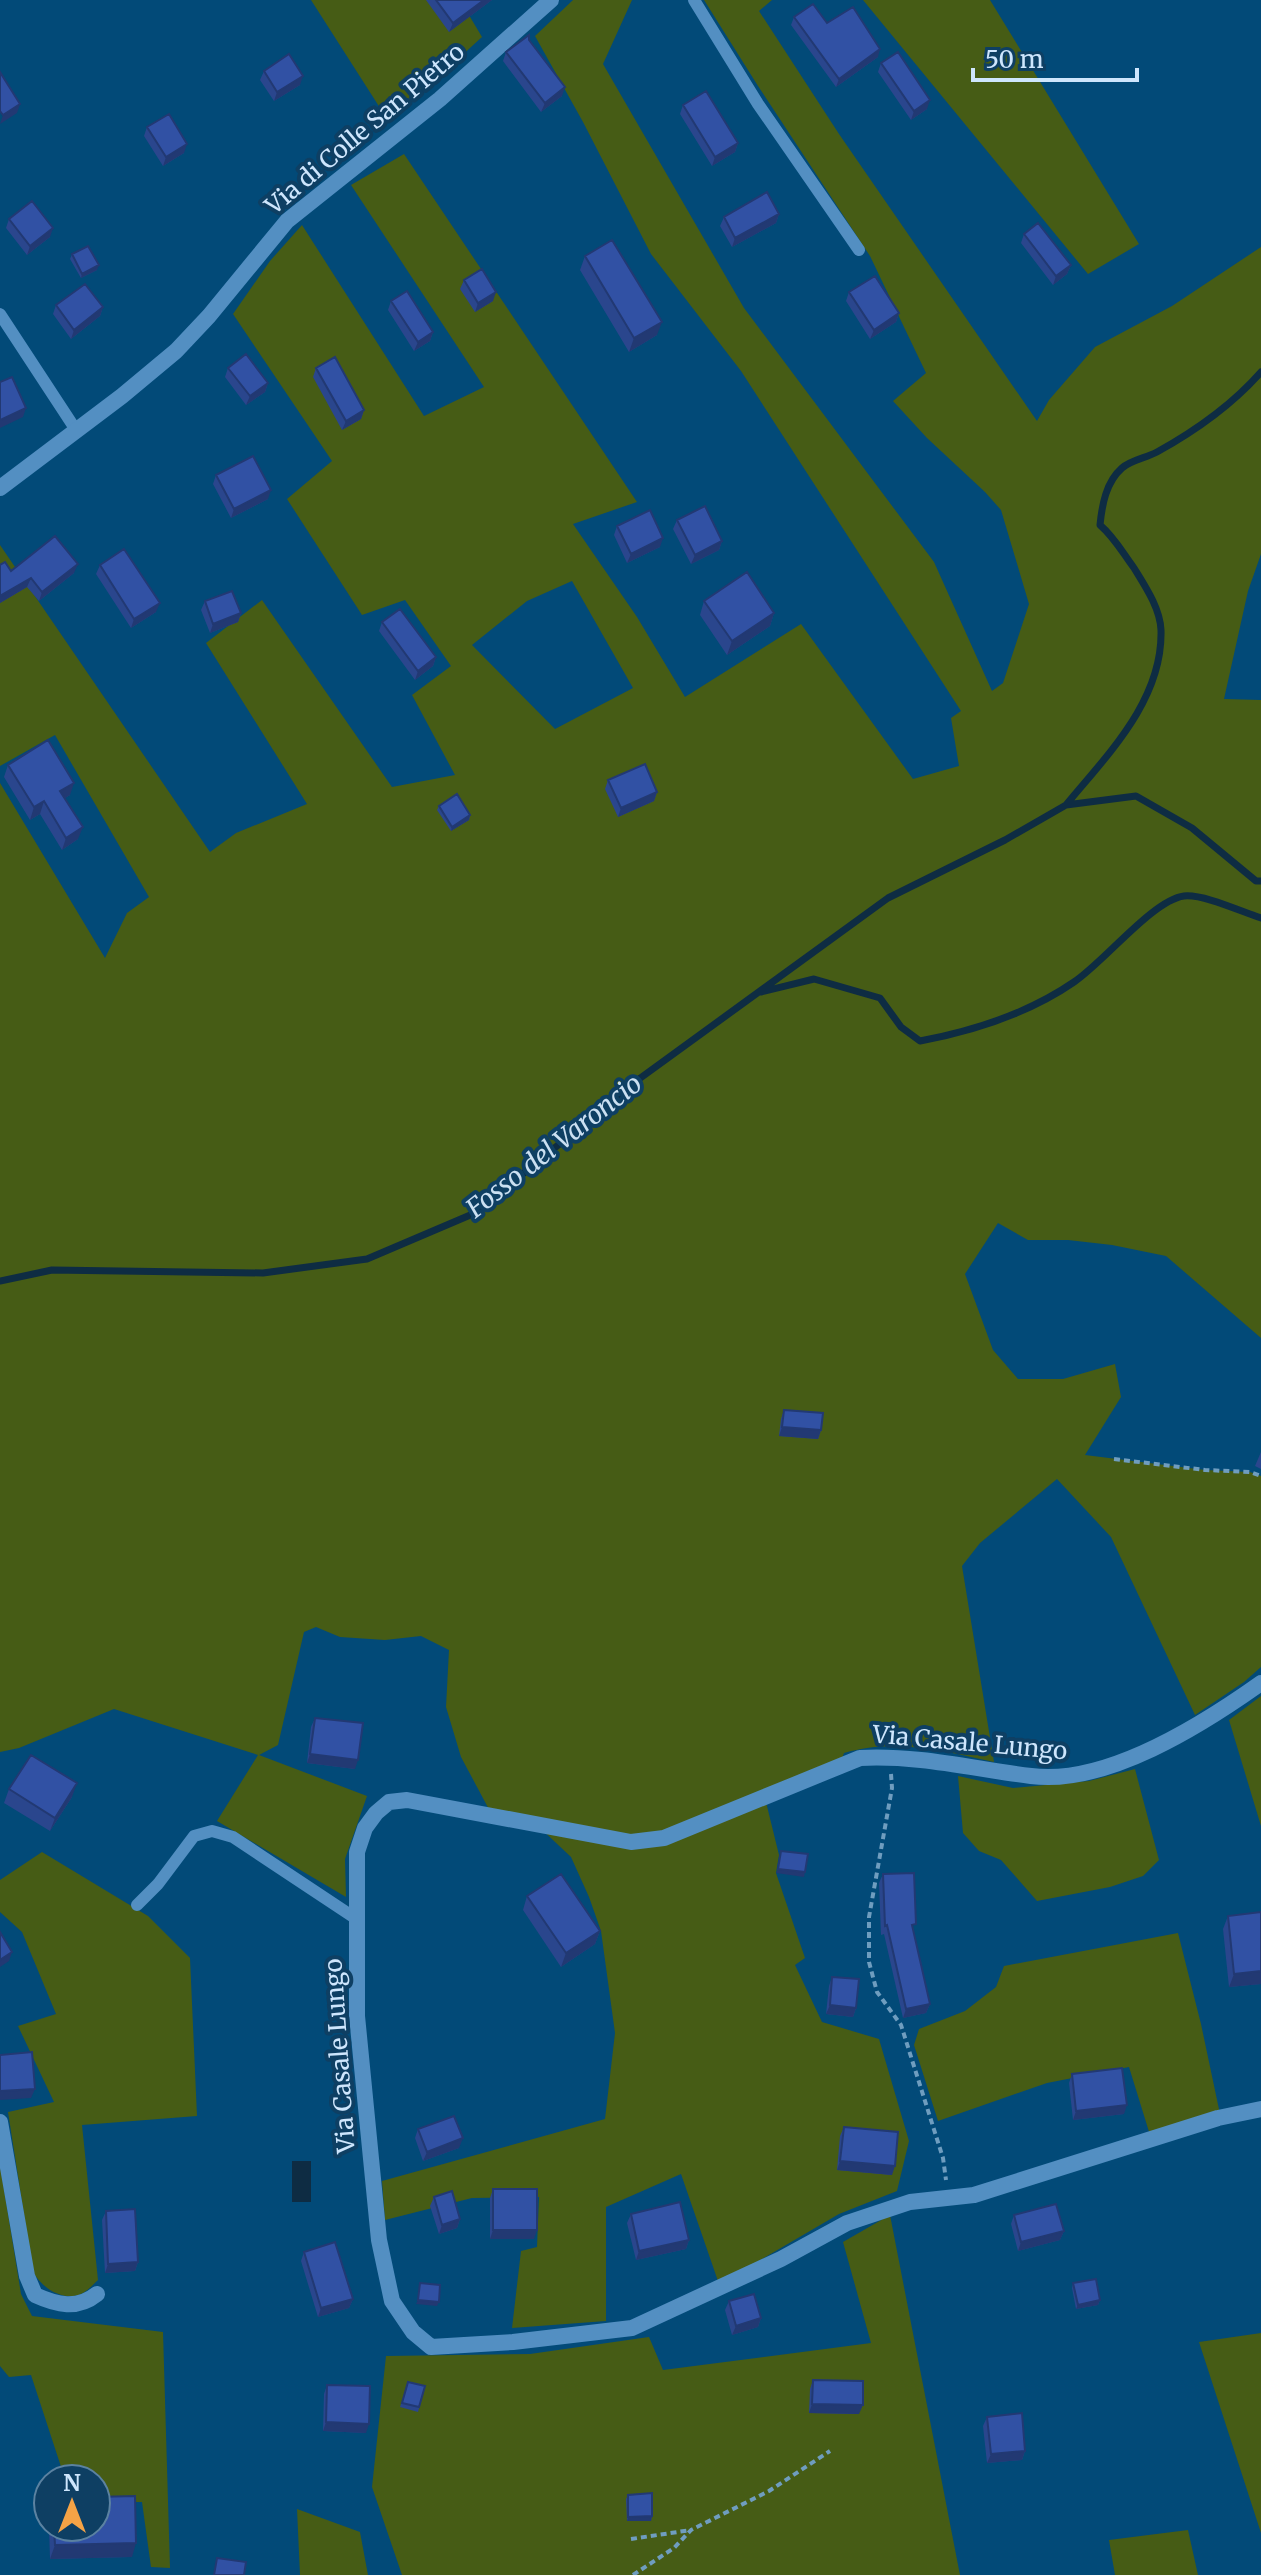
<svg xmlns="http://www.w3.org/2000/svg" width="1261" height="2575" font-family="Merriweather,serif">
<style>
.green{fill:#465c15;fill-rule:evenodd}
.water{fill:#0e2c43}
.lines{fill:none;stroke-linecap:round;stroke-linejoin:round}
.stream{stroke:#0e2c43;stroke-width:7}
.path{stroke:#6f9dbf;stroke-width:4;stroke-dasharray:6 4;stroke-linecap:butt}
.lane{stroke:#538fc2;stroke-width:12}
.street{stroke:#538fc2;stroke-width:16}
.wall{fill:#2a468d}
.shaded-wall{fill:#223973}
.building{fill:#3151a4;stroke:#223973;stroke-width:2}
.labels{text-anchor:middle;stroke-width:8;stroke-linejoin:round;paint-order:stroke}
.street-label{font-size:24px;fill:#cee6fd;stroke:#0e3f63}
.water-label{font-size:26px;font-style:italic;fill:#cbe0f2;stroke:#0e3f63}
</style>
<rect width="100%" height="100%" fill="#024a78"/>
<path class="green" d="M 311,0 L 460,0 L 482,37 L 389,122 Z
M 573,0 L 632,0 L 603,64 L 744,308 L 934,562 L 992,691 L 1003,683 L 1029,604 L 1001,510 L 985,492 L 927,438 L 893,401 L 926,373 L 870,256 L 758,86 L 704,0 L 772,0 L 759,11 L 839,134 L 1037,421 L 1049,400 L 1095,347 L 1172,306 L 1261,247 L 1261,554 L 1248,591 L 1224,699 L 1261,700 L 1261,1338 L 1166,1256 L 1112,1245 L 1068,1240 L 1028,1240 L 998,1223 L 965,1274 L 993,1350 L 1018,1379 L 1063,1379 L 1115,1364 L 1121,1397 L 1085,1455 L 1205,1470 L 1250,1472 L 1261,1476 L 1261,1667 L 1244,1682 L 1195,1715 L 1111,1537 L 1057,1479 L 980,1543 L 962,1566 L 994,1762 C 944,1751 895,1738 844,1753 L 839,1767 L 765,1798 L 779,1855 L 776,1873 L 805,1958 L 795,1965 L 822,2022 L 879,2039 L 909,2141 L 897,2191 L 839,2214 L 719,2284 L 681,2174 L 606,2207 L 606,2321 L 512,2328 L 521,2251 L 537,2247 L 539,2197 L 472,2198 L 385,2220 L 382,2181 L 605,2119 L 615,2033 L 601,1931 L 589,1897 L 571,1857 L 537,1825 L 492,1815 L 461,1757 L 446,1707 L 449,1650 L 421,1636 L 385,1640 L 340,1637 L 316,1627 L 304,1632 L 278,1745 L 259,1755 L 367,1796 L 345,1859 L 346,1897 L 217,1821 L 258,1755 L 114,1709 L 19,1748 L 0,1752 L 0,783 L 105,958 L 127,913 L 149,897 L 55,735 L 0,766 L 0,545 L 210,852 L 236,833 L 307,804 L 206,643 L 262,600 L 392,787 L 455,775 L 412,695 L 451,666 L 405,600 L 362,615 L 287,499 L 332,461 L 233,314 L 270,261 L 302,225 L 424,416 L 484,387 L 351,185 L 404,154 L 637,502 L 573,524 L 637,617 L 685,697 L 801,624 L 913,779 L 959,766 L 951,718 L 961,711 L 741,371 L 651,254 L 583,122 L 535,36 ZM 572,581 L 633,688 L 555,729 L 472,645 L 527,601 Z
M 863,0 L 990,0 L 1139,244 L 1088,274 Z
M 1261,1696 L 1261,1826 L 1229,1720 Z
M 1135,1769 L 1159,1860 L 1143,1876 L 1110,1887 L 1037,1901 L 1001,1860 L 979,1851 L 963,1833 L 958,1776 L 1013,1788 L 1089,1781 Z
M 42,1852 L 148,1916 L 190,1958 L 197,2116 L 82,2125 L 98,2280 C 94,2284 88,2290 83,2293 C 64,2303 42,2288 33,2272 L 8,2112 L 54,2102 L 18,2026 L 56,2014 L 22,1932 L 0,1912 L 0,1880 Z
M 1178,1933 L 1201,2024 L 1220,2114 L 1150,2135 L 1129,2067 L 1047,2083 L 938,2121 L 914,2045 L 919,2029 L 965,2011 L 996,1987 L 1004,1966 Z
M 0,2165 L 21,2294 L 32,2316 L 163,2332 L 170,2568 L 151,2567 L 142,2502 L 96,2502 L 96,2479 L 65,2479 L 31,2375 L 9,2377 L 0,2366 Z
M 890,2215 L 960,2575 L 402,2575 L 372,2487 L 386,2356 L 530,2354 L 649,2337 L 663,2370 L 871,2343 L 843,2242 Z
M 1261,2333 L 1261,2533 L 1199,2342 Z
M 297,2509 L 360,2532 L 368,2575 L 300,2575 Z
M 1188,2530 L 1198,2575 L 1115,2575 L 1109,2540 Z"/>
<path class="water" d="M 292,2161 L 311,2161 L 311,2202 L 292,2202 Z"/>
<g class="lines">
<path class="stream" d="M 1066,805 C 1108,754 1163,700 1161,630 C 1160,608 1145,586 1134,568 C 1122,552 1115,538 1100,525 C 1102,505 1106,482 1122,468 C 1131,460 1146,458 1157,452 C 1195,431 1232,405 1261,372
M 761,992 L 814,979 L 880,998 L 901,1027 L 920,1041 C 973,1031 1029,1013 1074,982 C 1104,962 1153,900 1184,896 C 1204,894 1242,912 1261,918
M 0,1281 L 52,1270 L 263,1273 L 367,1259 L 475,1213 L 639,1079 L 888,898 L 1005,840 L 1066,805 L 1136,796 L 1192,828 L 1256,881 L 1261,881"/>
<path class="path" d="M 1114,1459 L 1205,1470 L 1250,1472 L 1261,1476
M 891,1774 L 892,1788 L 869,1917 L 869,1962 L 877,1992 L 901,2025 L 943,2158 L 946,2180
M 631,2539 L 691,2530
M 633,2575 L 674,2548 L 691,2530 L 769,2491 L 830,2451"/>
<path class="lane" d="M 694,0 L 758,104 L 859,250
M 0,314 L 76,430
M 137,1905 L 158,1884 L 194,1836 L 212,1831 L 233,1837 L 355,1918"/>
<path class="street" d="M 0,488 L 122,396 L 176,351 L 209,316 L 287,221 L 440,99 L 551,0
M 1261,1683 C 1202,1725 1106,1786 1031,1776 C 973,1769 920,1755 860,1758 L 664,1838 L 631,1842 L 407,1800 L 389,1802 L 376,1813 L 365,1828 L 357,1852 L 357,2016 L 379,2240 L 392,2301 L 413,2332 L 431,2347 L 513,2342 L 632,2328 L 781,2259 L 847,2223 L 910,2202 L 974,2195 L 1218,2118 L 1261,2109
M 0,2122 L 27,2276 L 35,2295 C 57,2305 77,2310 97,2294"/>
</g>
<path class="wall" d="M 426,0 L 492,0 L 449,32 Z
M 794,17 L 878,57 L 836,87 L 791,25 Z
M 529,40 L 562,96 L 541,112 L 503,61 L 506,52 Z
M 881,63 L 927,109 L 911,120 L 878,72 Z
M 264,71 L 300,85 L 274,101 L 260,80 Z
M 683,105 L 738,143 L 735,152 L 712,166 L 680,114 Z
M 147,127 L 184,153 L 163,166 L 144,136 Z
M 779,214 L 776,223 L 732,247 L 720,226 L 724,217 Z
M 9,219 L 50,237 L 27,255 L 6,228 Z
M 1024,234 L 1071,265 L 1067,274 L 1053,285 L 1021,243 Z
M 72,254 L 97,270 L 81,278 L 70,259 Z
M 585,256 L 657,335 L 629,352 L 580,270 Z
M 464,280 L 493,301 L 475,312 L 460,289 Z
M 849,292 L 899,313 L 896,322 L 870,339 L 846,301 Z
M 391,301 L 433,332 L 430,341 L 414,351 L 388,310 Z
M 56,305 L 103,307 L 100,316 L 71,339 L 53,314 Z
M 228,368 L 268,383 L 265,392 L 246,405 L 225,377 Z
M 316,368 L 364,410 L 361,419 L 342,430 L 313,377 Z
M 216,475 L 268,499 L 231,518 L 213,484 Z
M 677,520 L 722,541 L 719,550 L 691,564 L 673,529 Z
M 617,526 L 660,547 L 627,563 L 614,535 Z
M 0,565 L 11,571 L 74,573 L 39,601 L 27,587 L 0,603 Z
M 100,565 L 156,612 L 131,628 L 96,574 Z
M 205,601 L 241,613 L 238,622 L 210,633 L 201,610 Z
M 704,601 L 774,613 L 770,626 L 727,655 L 700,615 Z
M 382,622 L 436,657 L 433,666 L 415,680 L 379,631 Z
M 8,765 L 70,795 L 65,798 L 78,839 L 62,850 L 40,814 L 30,820 L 4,777 Z
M 608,780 L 657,792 L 654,801 L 618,817 L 605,789 Z
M 439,806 L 470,815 L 469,820 L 451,831 L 437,810 Z
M 784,1410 L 821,1430 L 818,1439 L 779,1436 L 781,1419 Z
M 1261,1452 L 1261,1469 L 1255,1466 Z
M 315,1718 L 355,1769 L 307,1763 L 311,1727 Z
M 9,1789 L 72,1797 L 50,1831 L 4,1803 Z
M 883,1874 L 930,2004 L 926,2013 L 903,2018 L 884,1934 L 881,1935 L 879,1883 Z
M 527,1896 L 600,1931 L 595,1944 L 561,1967 L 523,1910 Z
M 1261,1912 L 1261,1984 L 1229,1987 L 1223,1929 L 1228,1916 Z
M 832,1977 L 856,2008 L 853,2017 L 826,2014 L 829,1986 Z
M 1072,2074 L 1124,2114 L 1073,2120 L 1069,2083 Z
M 844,2127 L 892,2175 L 837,2170 L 840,2136 Z
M 418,2129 L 459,2148 L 423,2161 L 415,2138 Z
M 493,2189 L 534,2239 L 490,2239 L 490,2198 Z
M 434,2197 L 460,2219 L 457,2228 L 439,2234 L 430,2206 Z
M 106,2211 L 138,2262 L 135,2271 L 105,2273 L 102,2220 Z
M 631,2214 L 689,2240 L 686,2249 L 636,2260 L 627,2223 Z
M 1014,2215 L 1064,2231 L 1060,2240 L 1018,2251 L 1011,2224 Z
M 304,2252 L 353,2299 L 349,2308 L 318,2317 L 301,2261 Z
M 1073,2283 L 1100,2300 L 1098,2305 L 1076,2309 L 1072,2288 Z
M 729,2301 L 761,2318 L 758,2327 L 732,2335 L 725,2310 Z
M 813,2380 L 859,2414 L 809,2413 L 810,2389 Z
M 408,2382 L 425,2386 L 418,2412 L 400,2407 Z
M 327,2385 L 366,2433 L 323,2431 L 324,2394 Z
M 987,2417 L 1025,2451 L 1022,2460 L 987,2463 L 983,2426 Z
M 628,2495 L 652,2516 L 651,2521 L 627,2521 L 626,2499 Z
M 49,2527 L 96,2527 L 132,2557 L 50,2559 Z"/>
<path class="shaded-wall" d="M 484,0 L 492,0 L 449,32 L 453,23 Z
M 880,49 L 878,57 L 836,87 L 839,79 Z
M 303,76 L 300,85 L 274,101 L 277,92 Z
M 565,87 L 562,96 L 541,112 L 545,103 Z
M 930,100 L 927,109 L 911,120 L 914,111 Z
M 20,104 L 17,113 L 0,124 L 3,115 Z
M 738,143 L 735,152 L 712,166 L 715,157 Z
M 187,144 L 184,153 L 163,166 L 166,157 Z
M 779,214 L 776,223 L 732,247 L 735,238 Z
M 53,228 L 50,237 L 27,255 L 30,246 Z
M 99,265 L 97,270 L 81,278 L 82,274 Z
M 1071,265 L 1067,274 L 1053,285 L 1056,276 Z
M 496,292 L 493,301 L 475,312 L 478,303 Z
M 103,307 L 100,316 L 71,339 L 74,330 Z
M 899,313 L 896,322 L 870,339 L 874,330 Z
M 662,322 L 657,335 L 629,352 L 634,338 Z
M 433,332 L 430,341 L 414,351 L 418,342 Z
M 268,383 L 265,392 L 246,405 L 250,396 Z
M 26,408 L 23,417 L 0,428 L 0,420 Z
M 364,410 L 361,419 L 342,430 L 346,421 Z
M 271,490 L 268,499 L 231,518 L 234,509 Z
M 663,538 L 660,547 L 627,563 L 631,554 Z
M 722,541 L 719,550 L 691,564 L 695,555 Z
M 78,564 L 74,573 L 39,601 L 42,592 Z
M 31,578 L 27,587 L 0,603 L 0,596 Z
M 160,603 L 156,612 L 131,628 L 134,619 Z
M 241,613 L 238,622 L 210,633 L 213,624 Z
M 774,613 L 770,626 L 727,655 L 732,641 Z
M 436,657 L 433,666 L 415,680 L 418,671 Z
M 74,783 L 70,795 L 56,804 L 60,791 Z
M 657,792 L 654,801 L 618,817 L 621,808 Z
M 44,801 L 40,814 L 30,820 L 34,807 Z
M 470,815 L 469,820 L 451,831 L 452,827 Z
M 83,827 L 78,839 L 62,850 L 66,838 Z
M 782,1427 L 821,1430 L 818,1439 L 779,1436 Z
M 310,1754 L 358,1760 L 355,1769 L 307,1763 Z
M 77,1783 L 72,1797 L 50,1831 L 55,1818 Z
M 778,1869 L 805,1872 L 804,1877 L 776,1873 Z
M 600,1931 L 595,1944 L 561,1967 L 566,1953 Z
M 12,1952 L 9,1961 L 0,1967 L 0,1960 Z
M 1261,1971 L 1261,1984 L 1229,1987 L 1234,1974 Z
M 930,2004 L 926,2013 L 903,2018 L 906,2009 Z
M 830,2005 L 856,2008 L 853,2017 L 826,2014 Z
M 35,2089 L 31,2098 L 0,2100 L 0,2091 Z
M 1127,2105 L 1124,2114 L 1073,2120 L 1076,2111 Z
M 463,2138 L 459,2148 L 423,2161 L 427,2152 Z
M 840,2161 L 895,2166 L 892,2175 L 837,2170 Z
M 460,2219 L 457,2228 L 439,2234 L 442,2225 Z
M 493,2230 L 537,2230 L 534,2239 L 490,2239 Z
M 1064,2231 L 1060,2240 L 1018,2251 L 1021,2242 Z
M 689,2240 L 686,2249 L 636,2260 L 639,2251 Z
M 138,2262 L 135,2271 L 105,2273 L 108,2264 Z
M 353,2299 L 349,2308 L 318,2317 L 321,2308 Z
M 418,2300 L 439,2302 L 437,2306 L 416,2304 Z
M 1100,2300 L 1098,2305 L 1076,2309 L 1078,2305 Z
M 761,2318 L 758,2327 L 732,2335 L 736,2326 Z
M 812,2404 L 863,2405 L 859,2414 L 809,2413 Z
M 326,2422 L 369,2424 L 366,2433 L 323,2431 Z
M 1025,2451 L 1022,2460 L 987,2463 L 991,2454 Z
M 652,2516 L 651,2521 L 627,2521 L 628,2517 Z
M 136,2543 L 132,2557 L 50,2559 L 55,2545 Z"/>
<path class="building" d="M 436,0 L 484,0 L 453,23 Z
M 813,4 L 827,23 L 853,7 L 880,49 L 839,79 L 794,17 Z
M 529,35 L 529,40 L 565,87 L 545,103 L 506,52 Z
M 898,52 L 930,100 L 914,111 L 881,63 Z
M 289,54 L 303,76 L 277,92 L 264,71 Z
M 0,72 L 20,104 L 3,115 L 0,111 Z
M 706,91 L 738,143 L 715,157 L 683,105 Z
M 169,114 L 187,144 L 166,157 L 147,127 Z
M 767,192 L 779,214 L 735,238 L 724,217 Z
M 32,201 L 53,228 L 30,246 L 9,219 Z
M 1038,223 L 1071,265 L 1056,276 L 1024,234 Z
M 612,240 L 662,322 L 634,338 L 585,256 Z
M 88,246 L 99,265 L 82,274 L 72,254 Z
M 482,269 L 496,292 L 478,303 L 464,280 Z
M 875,276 L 899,313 L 874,330 L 849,292 Z
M 85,284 L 103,307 L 74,330 L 56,305 Z
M 407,291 L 433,332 L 418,342 L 391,301 Z
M 246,354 L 268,383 L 250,396 L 228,368 Z
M 335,357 L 364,410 L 346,421 L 316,368 Z
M 12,377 L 26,408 L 0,420 L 0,382 Z
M 253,456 L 271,490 L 234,509 L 216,475 Z
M 705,506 L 722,541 L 695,555 L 677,520 Z
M 650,510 L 663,538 L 631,554 L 617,526 Z
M 55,536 L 78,564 L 42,592 L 31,578 L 0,596 L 0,565 L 5,562 L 11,571 Z
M 124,549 L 160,603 L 134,619 L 100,565 Z
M 747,572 L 774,613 L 732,641 L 704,601 Z
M 232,591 L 241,613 L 213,624 L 205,601 Z
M 400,609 L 436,657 L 418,671 L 382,622 Z
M 48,740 L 74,783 L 60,791 L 83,827 L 66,838 L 44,801 L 34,807 L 8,765 Z
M 645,764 L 657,792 L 621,808 L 608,780 Z
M 457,794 L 470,815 L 452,827 L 439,806 Z
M 784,1410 L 823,1413 L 821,1430 L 782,1427 Z
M 315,1718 L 363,1723 L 358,1760 L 310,1754 Z
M 31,1755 L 77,1783 L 55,1818 L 9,1789 Z
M 781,1851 L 808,1854 L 805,1872 L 778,1869 Z
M 914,1873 L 916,1924 L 912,1925 L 930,2004 L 906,2009 L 887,1925 L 885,1926 L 883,1874 Z
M 561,1874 L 600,1931 L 566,1953 L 527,1896 Z
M 1261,1912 L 1261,1971 L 1234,1974 L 1228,1916 Z
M 0,1932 L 12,1952 L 0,1960 Z
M 832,1977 L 859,1979 L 856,2008 L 830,2005 Z
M 32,2052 L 35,2089 L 0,2091 L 0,2055 Z
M 1122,2068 L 1127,2105 L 1076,2111 L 1072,2074 Z
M 454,2116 L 463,2138 L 427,2152 L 418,2129 Z
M 844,2127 L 898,2132 L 895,2166 L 840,2161 Z
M 493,2189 L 537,2189 L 537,2230 L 493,2230 Z
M 452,2191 L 460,2219 L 442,2225 L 434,2197 Z
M 680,2202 L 689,2240 L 639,2251 L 631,2214 Z
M 1056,2204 L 1064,2231 L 1021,2242 L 1014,2215 Z
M 135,2209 L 138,2262 L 108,2264 L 106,2211 Z
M 335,2242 L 353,2299 L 321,2308 L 304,2252 Z
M 1096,2279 L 1100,2300 L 1078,2305 L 1073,2283 Z
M 420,2283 L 440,2285 L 439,2302 L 418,2300 Z
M 754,2294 L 761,2318 L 736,2326 L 729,2301 Z
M 813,2380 L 863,2381 L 863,2405 L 812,2404 Z
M 408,2382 L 425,2386 L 419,2407 L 402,2403 Z
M 327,2385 L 370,2386 L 369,2424 L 326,2422 Z
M 1022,2413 L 1025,2451 L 991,2454 L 987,2417 Z
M 652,2493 L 652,2516 L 628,2517 L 628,2495 Z
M 135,2496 L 136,2543 L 55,2545 L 54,2527 L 96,2527 L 96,2497 Z
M 217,2558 L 246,2562 L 244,2575 L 214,2575 Z"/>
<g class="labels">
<g class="street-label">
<text transform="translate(365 129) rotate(-40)" y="8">Via di Colle San Pietro</text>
<text transform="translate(970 1743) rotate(5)" y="8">Via Casale Lungo</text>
<text transform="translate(340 2056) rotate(-94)" y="8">Via Casale Lungo</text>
</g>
<g class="water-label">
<text transform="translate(554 1146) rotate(-38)" y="9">Fosso del Varoncio</text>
</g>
</g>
<g transform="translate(72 2503)"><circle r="38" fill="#0e3f63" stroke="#5b82a1" stroke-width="2"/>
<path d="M0-6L14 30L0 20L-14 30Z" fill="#f5a346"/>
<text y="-12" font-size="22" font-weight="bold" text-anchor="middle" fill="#cee6fd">N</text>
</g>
<path d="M973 68v12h164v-12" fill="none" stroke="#cee6fd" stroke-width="4"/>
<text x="985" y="68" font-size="24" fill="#cee6fd" stroke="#0e3f63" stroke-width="6" paint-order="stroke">50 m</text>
</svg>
